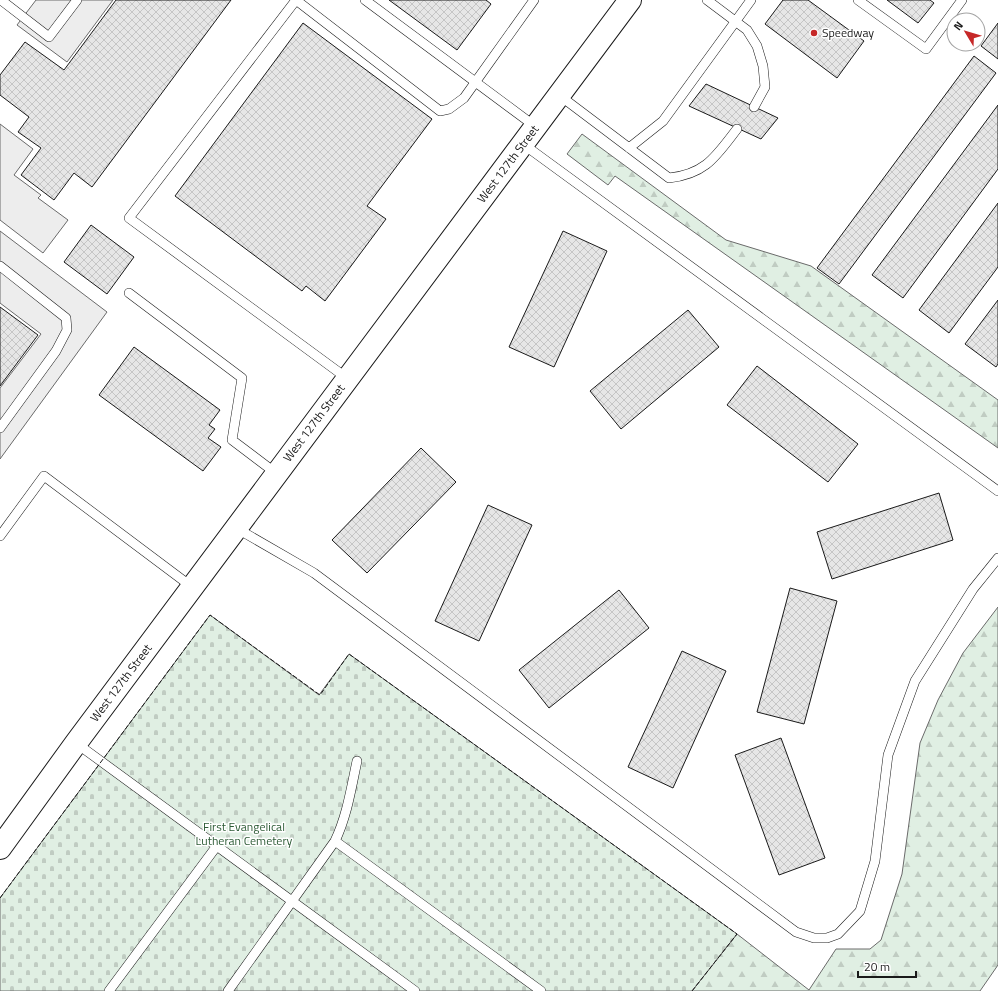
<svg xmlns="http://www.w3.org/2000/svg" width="998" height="991" font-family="'Titillium Web',sans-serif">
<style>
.forest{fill:url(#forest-firs);stroke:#6a6a6a}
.cemetery{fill:url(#cemetery-stones);stroke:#6a6a6a}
.parking{fill:#ededed;stroke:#6a6a6a}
.building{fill:url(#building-cross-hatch);stroke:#1a1a1a}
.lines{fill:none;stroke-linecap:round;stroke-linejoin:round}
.lane-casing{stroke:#1a1a1a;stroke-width:10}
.secondary-casing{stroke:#1a1a1a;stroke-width:24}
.lane{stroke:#fff;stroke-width:9}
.secondary{stroke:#fff;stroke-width:22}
.fence{stroke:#1a1a1a;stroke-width:1;stroke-dasharray:5 2;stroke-linecap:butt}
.poi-dot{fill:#c62828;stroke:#fff;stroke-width:1.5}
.labels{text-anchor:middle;stroke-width:3;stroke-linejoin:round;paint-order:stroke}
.poi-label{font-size:12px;fill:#1a1a1a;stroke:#fff;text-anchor:start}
.street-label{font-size:12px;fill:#1a1a1a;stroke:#fff}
.park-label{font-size:12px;fill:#2b5a34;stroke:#fff}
</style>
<defs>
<pattern id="forest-firs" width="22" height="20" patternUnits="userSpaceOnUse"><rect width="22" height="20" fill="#e0efe3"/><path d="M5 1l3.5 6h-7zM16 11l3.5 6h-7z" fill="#c0ccc2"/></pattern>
<pattern id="cemetery-stones" width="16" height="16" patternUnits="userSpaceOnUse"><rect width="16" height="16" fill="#e0efe3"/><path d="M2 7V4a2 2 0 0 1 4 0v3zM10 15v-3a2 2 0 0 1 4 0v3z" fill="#c0ccc2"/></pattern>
<pattern id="building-cross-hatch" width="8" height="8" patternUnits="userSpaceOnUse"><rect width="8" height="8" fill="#e6e6e6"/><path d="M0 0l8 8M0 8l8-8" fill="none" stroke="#c5c5c5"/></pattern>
</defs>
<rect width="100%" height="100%" fill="#fff"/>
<path class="forest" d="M 582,134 L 726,240 L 811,266 L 998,400 L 998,448 L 615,176 L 608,185 L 567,154 Z
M 998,607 L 998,965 L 980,991 L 692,991 L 737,934 L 809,990 L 836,949 L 870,949 L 881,940 L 902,874 L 920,743 L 938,700 L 963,653 Z"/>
<path class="cemetery" d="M 210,615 L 319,695 L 349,654 L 737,934 L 692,991 L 0,991 L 0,898 Z"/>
<path class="parking" d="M 36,0 L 113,0 L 67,62 L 17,25 Z
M 0,124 L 33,149 L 14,175 L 41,195 L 38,198 L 68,220 L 43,253 L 0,220 Z
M 0,231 L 107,312 L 0,459 L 0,388 L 41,334 L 0,303 Z"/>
<path class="building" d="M 116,0 L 231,0 L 92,187 L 74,173 L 54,200 L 21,175 L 41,148 L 18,132 L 29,117 L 0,95 L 0,75 L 25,42 L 64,70 Z
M 389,0 L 486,0 L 491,4 L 457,50 Z
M 783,0 L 808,0 L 864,41 L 837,78 L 765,24 Z
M 887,0 L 930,0 L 934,3 L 918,23 Z
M 303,23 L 432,119 L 367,206 L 386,219 L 325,301 L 306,286 L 302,291 L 175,196 Z
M 998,23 L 998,59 L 981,46 Z
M 974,56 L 996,73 L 839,284 L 817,268 Z
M 706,84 L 778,118 L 761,139 L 689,106 Z
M 998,105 L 998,169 L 903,298 L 872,275 Z
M 998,203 L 998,267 L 949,333 L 919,310 Z
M 91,225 L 134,257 L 107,294 L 64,262 Z
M 563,231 L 607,251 L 554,367 L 509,347 Z
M 998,300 L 998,364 L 996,367 L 965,344 Z
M 0,307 L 38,335 L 0,386 Z
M 688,310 L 719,347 L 621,429 L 590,391 Z
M 134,347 L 220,410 L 209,425 L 215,429 L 208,438 L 221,447 L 203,471 L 99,395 Z
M 757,366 L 858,444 L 828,482 L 727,405 Z
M 421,448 L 456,482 L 367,573 L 332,540 Z
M 939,493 L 953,540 L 832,579 L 817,532 Z
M 488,505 L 532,525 L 479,641 L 435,621 Z
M 790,588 L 837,601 L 804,724 L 757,712 Z
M 619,590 L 649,628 L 549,708 L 519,670 Z
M 682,651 L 726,671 L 673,788 L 628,767 Z
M 781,738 L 825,858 L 779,875 L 735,755 Z"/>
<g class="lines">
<defs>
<path id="lane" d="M 1,0 L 49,37 L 77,0
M 365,0 L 536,127
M 707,0 L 747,30 L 757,46 L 763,66 L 765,87 L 754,107
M 858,0 L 926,49 L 962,0
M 559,95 L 669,178 C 706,174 716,156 737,129
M 523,144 L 998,491
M 629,148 L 663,121 L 751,0
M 0,266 L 66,318 L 67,330 L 56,351 L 0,428
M 129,293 L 242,378 L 232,440 L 277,474
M 348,379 L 129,218 L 296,0 L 440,111 L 449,109 L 464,98 L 534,0
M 236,528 L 314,573 L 796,932 L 814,938 L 827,938 L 838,934 L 860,911 L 875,861 L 888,755 L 915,681 L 973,589 L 998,558
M 0,536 L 44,476 L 192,587
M 76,743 L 415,991
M 335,841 L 541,991
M 109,991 L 216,847
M 228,991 L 335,841 C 347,816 351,789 357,761"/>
<path id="secondary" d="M 0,848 L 76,743 L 630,0"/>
</defs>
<use href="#lane" class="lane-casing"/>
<use href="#secondary" class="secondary-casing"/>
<use href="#lane" class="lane"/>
<use href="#secondary" class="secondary"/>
<path class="fence" d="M 0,898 L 210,615 L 320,695 L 349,654 L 737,934 L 692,991"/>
</g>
<circle class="poi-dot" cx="814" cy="33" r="4"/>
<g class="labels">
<g class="poi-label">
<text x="822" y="37">Speedway</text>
</g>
<g class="street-label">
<text transform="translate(508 164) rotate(-53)" y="4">West 127th Street</text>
<text transform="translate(314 423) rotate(-53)" y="4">West 127th Street</text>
<text transform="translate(121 683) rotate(-53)" y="4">West 127th Street</text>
</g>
<g class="park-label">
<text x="244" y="831">First Evangelical<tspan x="244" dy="14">Lutheran Cemetery</tspan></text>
</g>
</g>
<g transform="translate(966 32) rotate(308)"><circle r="19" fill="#ffffff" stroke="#a3a3a3"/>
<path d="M0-3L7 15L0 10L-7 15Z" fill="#c62828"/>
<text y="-6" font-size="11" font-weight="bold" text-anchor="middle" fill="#1a1a1a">N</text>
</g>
<path d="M858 971v6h58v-6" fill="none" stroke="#1a1a1a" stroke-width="2"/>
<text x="864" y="971" font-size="12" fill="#1a1a1a" stroke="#ffffff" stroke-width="3" paint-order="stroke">20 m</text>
</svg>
